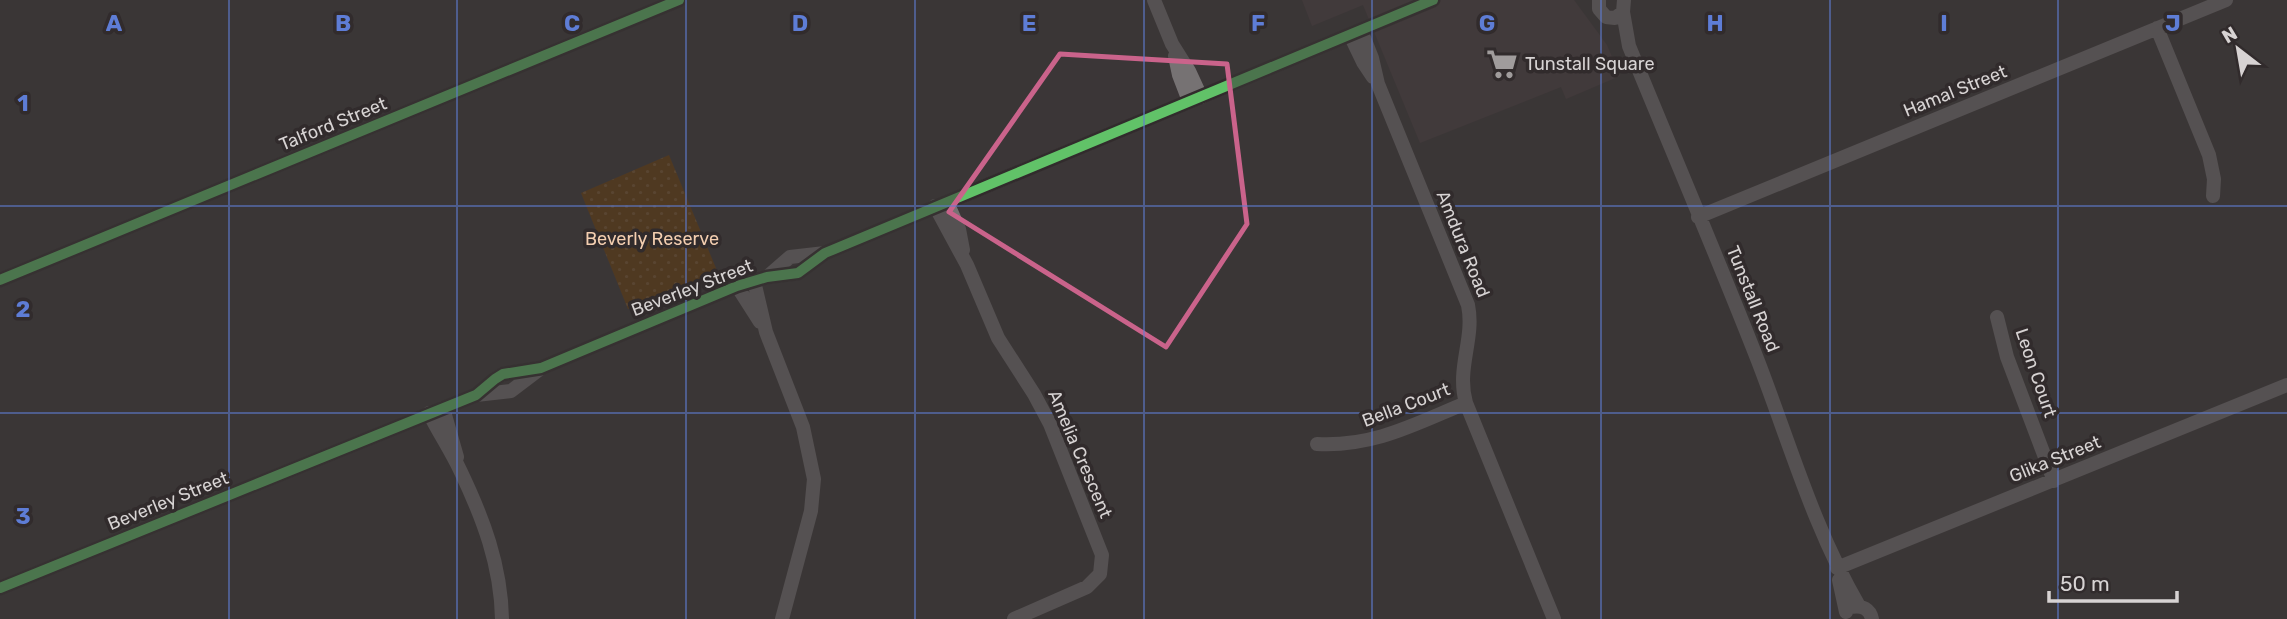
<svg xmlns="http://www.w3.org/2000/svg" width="2287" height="619" font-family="Rubik,sans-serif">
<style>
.built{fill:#4b3e40}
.park{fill:url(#park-dots)}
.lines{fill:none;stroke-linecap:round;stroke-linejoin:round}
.minor{stroke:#767273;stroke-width:14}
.cycleway-casing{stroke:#312b2c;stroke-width:15}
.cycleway{stroke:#61c268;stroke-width:10}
.marked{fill:none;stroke:#ca638b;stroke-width:5;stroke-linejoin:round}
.grid{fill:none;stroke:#5e7dd6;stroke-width:2;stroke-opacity:0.55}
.labels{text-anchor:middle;stroke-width:7;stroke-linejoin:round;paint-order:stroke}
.poi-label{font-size:18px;fill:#d7d3d3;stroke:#312b2c;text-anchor:start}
.street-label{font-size:18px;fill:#d7d3d3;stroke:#312b2c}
.park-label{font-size:18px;fill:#f3ceb0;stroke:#312b2c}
.grid-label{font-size:23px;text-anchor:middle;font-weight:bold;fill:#5e7dd6;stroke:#312b2c;stroke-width:7;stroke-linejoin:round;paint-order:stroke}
</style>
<defs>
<pattern id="park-dots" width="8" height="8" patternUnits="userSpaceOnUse" patternTransform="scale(1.75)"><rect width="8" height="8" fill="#693c08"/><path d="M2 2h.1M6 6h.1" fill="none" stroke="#7e572b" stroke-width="1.8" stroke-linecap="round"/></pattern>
</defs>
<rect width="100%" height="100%" fill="#3b3637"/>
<path class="built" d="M 1302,0 L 1574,0 L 1607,45 L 1620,76 L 1566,99 L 1561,87 L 1420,143 L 1363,5 L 1312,26 Z"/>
<path class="park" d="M 669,155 L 718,273 L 628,309 L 581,193 Z"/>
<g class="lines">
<path class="minor" d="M 1154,0 L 1172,44 L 1189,71 L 1201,97
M 1599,0 L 1599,9 L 1606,17 L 1615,18 L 1623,12
M 1624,0 L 1623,12 L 1629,46 C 1672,151 1717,256 1758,361 C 1790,444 1814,529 1859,606
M 2157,28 L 2209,155 L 2214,179 L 2213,196
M 1361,30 L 1372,58 L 1378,84 L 1468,305 C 1475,339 1456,368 1466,403 L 1554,619
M 1350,35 L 1363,62 L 1373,77
M 1175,56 L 1179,75 L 1189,101
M 947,202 L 959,229 L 963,250
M 935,206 L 967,265 L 998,338 L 1034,394 L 1050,424 L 1102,555 L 1100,574 L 1087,587 L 1014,619
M 1698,217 L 2226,0
M 767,277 L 790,257 L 825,253
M 0,280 L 679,0
M 754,281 L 766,332 L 803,427 L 814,479 L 811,511 L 782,619
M 737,286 L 760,322
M 1997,317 L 2007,357 L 2054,481
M 476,395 L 511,391 L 540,369
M 443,408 L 457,457
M 429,413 C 439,433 451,451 460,470 C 483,518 501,565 502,619
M 1317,444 C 1374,447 1415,424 1466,403
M 1837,568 L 2287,385
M 1839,580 L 1846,612
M 0,588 L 476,395 L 495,379 L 503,374 L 541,368 L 737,286 L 767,277 L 798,273 L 825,253 L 1433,0
M 1852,607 C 1862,605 1870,609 1872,619"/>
<defs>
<path id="cycleway" d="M 0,280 L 679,0
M 0,588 L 476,395 L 495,379 L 503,374 L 541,368 L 737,286 L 767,277 L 798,273 L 825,253 L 1433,0"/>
</defs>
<use href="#cycleway" class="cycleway-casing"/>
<use href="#cycleway" class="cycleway"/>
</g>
<path d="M0 0H2287V619H0ZM 1060,54 L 1227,64 L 1247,224 L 1166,347 L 949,212 Z" fill="#3b3637" fill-opacity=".55" fill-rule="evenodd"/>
<path class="marked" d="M 1060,54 L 1227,64 L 1247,224 L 1166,347 L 949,212 Z"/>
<path class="grid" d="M 229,0 L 229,619M 457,0 L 457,619M 686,0 L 686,619M 915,0 L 915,619M 1144,0 L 1144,619M 1372,0 L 1372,619M 1601,0 L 1601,619M 1830,0 L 1830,619M 2058,0 L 2058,619M 0,206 L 2287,206M 0,413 L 2287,413"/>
<defs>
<symbol id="supermarket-bare" viewBox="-9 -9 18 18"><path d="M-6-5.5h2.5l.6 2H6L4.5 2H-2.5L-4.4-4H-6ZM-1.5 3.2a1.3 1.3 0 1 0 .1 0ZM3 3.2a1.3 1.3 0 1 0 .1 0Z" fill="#a09c9c" stroke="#312b2c" stroke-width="2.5" paint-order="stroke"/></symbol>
</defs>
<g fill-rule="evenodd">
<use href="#supermarket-bare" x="1480" y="42" width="44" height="44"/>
</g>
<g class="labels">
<g class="poi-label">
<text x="1525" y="70">Tunstall Square</text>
</g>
<g class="street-label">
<text transform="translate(1955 91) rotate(-22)" y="6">Hamal Street</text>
<text transform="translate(333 124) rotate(-22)" y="6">Talford Street</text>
<text transform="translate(1463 244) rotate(68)" y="6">Amdura Road</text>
<text transform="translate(692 288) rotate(-21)" y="6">Beverley Street</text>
<text transform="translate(1753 299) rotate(68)" y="6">Tunstall Road</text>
<text transform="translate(2036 373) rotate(71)" y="6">Leon Court</text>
<text transform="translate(1406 405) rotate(-21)" y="6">Bella Court</text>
<text transform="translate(1080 454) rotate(67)" y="6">Amelia Crescent</text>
<text transform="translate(2055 459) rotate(-22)" y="6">Glika Street</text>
<text transform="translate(168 501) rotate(-22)" y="6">Beverley Street</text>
</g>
<g class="park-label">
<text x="652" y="245">Beverly Reserve</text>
</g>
</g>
<g class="grid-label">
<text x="114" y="31">A</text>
<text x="343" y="31">B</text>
<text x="572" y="31">C</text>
<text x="800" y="31">D</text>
<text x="1029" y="31">E</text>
<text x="1258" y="31">F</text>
<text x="1487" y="31">G</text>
<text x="1715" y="31">H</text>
<text x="1944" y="31">I</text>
<text x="2173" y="31">J</text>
<text x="23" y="111">1</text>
<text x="23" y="317">2</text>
<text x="23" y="524">3</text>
</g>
<g transform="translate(2238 49) rotate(329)" stroke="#312b2c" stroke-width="5" paint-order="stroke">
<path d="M0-5L12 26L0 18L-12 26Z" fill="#d7d3d3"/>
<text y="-10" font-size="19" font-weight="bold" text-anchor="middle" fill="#d7d3d3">N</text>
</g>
<path d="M2049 591v10h128v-10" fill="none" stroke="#d7d3d3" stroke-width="3.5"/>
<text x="2060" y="591" font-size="21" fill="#d7d3d3" stroke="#312b2c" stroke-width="5" paint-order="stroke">50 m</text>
</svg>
